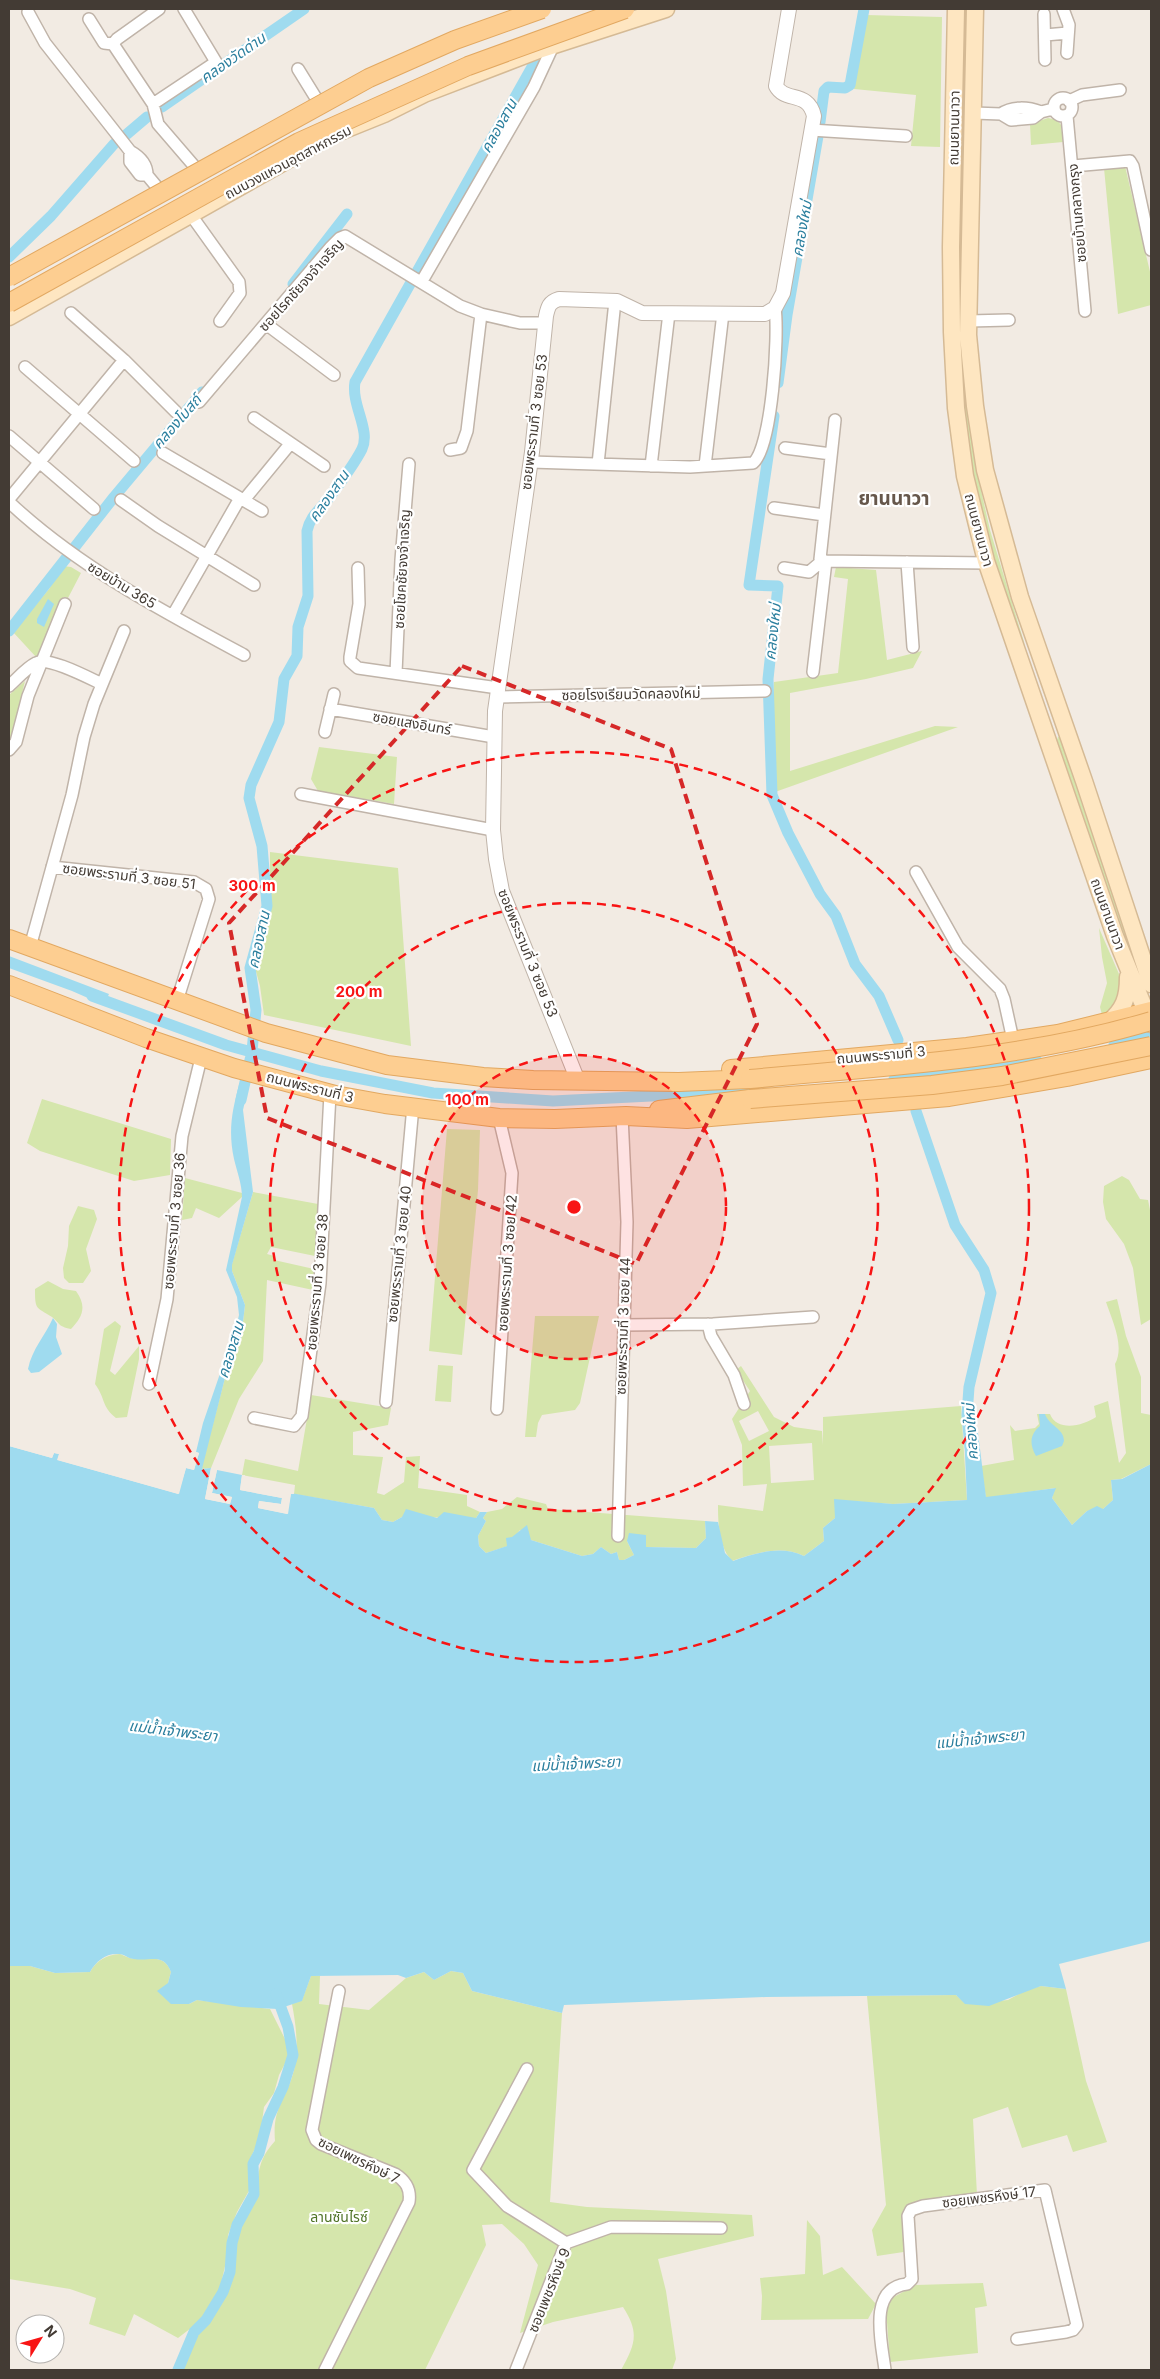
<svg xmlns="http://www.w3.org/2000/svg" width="1160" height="2379" font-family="Inter,'Noto Sans Thai',sans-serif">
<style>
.green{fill:#d5e6ac;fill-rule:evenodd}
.water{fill:#9fdbef}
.pier{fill:#f2ebe3}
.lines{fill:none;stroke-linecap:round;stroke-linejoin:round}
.canal{stroke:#9fdbef;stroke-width:11}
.minor-casing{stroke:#c0b4a9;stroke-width:14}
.tertiary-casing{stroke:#c0b4a9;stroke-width:16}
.secondary-casing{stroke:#d5ba95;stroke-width:19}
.primary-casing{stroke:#e2a861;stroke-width:20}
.minor{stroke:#fff;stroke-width:11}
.tertiary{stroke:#fff;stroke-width:14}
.secondary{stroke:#fee6c1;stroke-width:16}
.primary{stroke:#fdce91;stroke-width:18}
.primary-bridge-casing{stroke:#e2a861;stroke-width:20;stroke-linecap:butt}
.primary-bridge{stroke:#fdce91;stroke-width:18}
.marked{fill:none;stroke:#d62828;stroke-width:4;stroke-dasharray:10 6;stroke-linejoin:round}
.ring{fill:none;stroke:#f81414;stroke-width:2.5;stroke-dasharray:9 6}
.labels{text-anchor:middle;stroke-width:4.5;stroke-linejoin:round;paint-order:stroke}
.street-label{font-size:14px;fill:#433b34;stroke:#fff}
.park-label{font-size:14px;fill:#507428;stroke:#fff}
.water-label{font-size:15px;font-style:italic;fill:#2b7f9e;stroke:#fff}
.district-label{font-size:19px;font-weight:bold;fill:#66574b;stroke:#fff}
.centre{fill:#f81414;stroke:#fff;stroke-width:2.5}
.ring-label{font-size:15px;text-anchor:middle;font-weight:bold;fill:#f81414;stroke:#fff;stroke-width:4.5;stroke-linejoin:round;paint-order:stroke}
</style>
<rect width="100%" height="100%" fill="#f2ebe3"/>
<path class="green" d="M 962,9 L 968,9 L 964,354 L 968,413 L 978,477 L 990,530 L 1024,642 L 1026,656 L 987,536 L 972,478 L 964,424 L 957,333 Z
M 866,15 L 942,17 L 940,147 L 911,146 L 916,95 L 854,89 Z
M 1048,118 L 1057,120 L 1061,125 L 1063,142 L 1031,145 L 1030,124 Z
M 1125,166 L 1151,276 L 1151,305 L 1118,314 L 1104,168 Z
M 63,566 L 71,567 L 81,573 L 68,598 L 64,597 L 46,644 L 36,657 L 13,632 L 49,589 Z
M 836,567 L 876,570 L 887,660 L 922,651 L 913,668 L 866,679 L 790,693 L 790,771 L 935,726 L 958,727 L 775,792 L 773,781 L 774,682 L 838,673 L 848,579 L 834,577 Z
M 25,681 L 12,736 L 9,743 L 9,695 Z
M 1062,736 L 1082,804 L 1139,968 L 1136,969 L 1057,740 L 1058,737 Z
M 319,747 L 397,757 L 394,804 L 318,791 L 311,779 Z
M 270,852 L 398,868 L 411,1046 L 264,1015 L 260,986 L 255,968 L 258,946 L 270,915 Z
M 1099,928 L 1119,974 L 1121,994 L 1113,1011 L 1102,1015 L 1100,1007 L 1107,983 L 1102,957 Z
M 42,1099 L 171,1139 L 170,1175 L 134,1181 L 40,1151 L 27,1143 Z
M 447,1129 L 480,1130 L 478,1190 L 462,1355 L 429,1351 Z
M 1122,1176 L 1129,1180 L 1140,1199 L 1148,1200 L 1151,1215 L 1151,1319 L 1141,1325 L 1133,1268 L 1124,1244 L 1106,1219 L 1103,1202 L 1104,1186 Z
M 185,1178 L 242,1193 L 242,1197 L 219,1218 L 196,1208 L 192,1218 L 182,1220 Z
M 253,1192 L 318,1204 L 315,1256 L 271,1247 L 267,1254 L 274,1256 L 274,1260 L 314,1269 L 313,1290 L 267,1280 L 263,1361 L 239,1399 L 211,1468 L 201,1469 L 225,1378 L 241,1339 L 245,1305 L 232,1271 L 232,1264 Z
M 78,1206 L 94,1210 L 97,1219 L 86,1249 L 91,1271 L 83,1283 L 69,1283 L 64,1278 L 63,1268 L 68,1246 L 69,1226 Z
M 48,1281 L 63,1289 L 76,1291 C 87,1306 83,1317 71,1329 C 57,1326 61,1324 52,1317 C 36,1307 35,1310 35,1289 Z
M 1117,1299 L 1126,1336 L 1141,1377 L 1141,1413 L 1151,1415 L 1151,1464 L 1121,1479 L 1111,1480 L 1113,1500 L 1103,1509 L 1087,1511 L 1072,1525 L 1052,1498 L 1055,1488 L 986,1498 L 981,1466 L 1014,1460 L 1010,1425 L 1015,1431 L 1035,1428 L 1039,1424 L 1037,1414 L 1050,1414 C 1057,1432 1083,1426 1096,1417 L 1094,1406 L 1108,1401 L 1119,1463 L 1126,1453 L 1115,1364 C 1125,1346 1112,1320 1106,1302 Z
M 535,1316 L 599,1316 L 580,1403 L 575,1410 L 542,1415 L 538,1423 L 536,1437 L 525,1437 Z
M 115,1321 L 121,1326 L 110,1371 L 115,1375 L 139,1346 L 139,1359 L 127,1417 L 116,1418 C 101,1406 106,1399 95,1384 L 104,1329 Z
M 438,1365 L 453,1366 L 451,1402 L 435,1401 Z
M 741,1366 L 774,1417 L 794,1427 L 822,1431 L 823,1445 L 823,1417 L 961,1406 L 967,1500 L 893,1504 L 835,1500 L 835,1518 L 823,1528 L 824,1541 L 804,1556 C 781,1545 756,1553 732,1561 C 719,1547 718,1524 718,1505 L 763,1511 L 767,1484 L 743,1486 L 742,1445 L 732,1419 L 750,1391 L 736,1370 ZM 758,1411 L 769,1431 L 749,1441 L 739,1421 ZM 812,1443 L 814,1480 L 771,1483 L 769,1446 Z
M 311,1395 L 391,1408 L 388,1425 L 353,1432 L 353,1455 L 383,1457 L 377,1493 L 384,1495 L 404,1482 L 406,1457 L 420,1456 L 418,1488 L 467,1495 L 467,1506 L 480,1512 L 476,1518 L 402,1517 L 393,1522 L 382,1520 L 374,1508 L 294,1494 L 295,1485 L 242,1475 L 245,1459 L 298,1471 Z
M 517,1497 L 546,1504 L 548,1509 L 705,1521 L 706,1538 L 696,1548 L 645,1547 L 627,1541 L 634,1555 L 624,1560 L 619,1560 L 617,1552 L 611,1554 L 601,1547 L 593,1554 L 582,1556 L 531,1540 L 520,1530 L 508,1546 L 486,1553 L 479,1546 L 478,1536 L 486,1521 L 483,1518 L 487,1512 L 502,1509 Z
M 120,1954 C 125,1956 131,1959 136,1959 C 152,1960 164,1954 171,1972 L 168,1983 L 189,2004 L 197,2000 L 270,2009 L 286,2041 L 289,2056 L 279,2075 L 274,2093 L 264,2107 L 260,2137 L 249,2162 L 250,2189 L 237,2212 L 228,2235 L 227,2257 L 219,2293 L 204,2318 L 178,2338 L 134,2314 L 125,2336 L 89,2324 L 96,2298 L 70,2289 L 9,2279 L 9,1966 L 30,1966 L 55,1973 L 90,1972 C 97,1960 106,1955 120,1954 Z
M 451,1971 L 463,1973 L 472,1991 L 562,2013 L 550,2202 L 587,2207 L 752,2215 L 754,2236 L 658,2259 L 666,2291 L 676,2359 L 672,2370 L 621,2370 C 635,2345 640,2333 623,2307 L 553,2322 L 520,2333 L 538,2265 L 524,2244 L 502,2224 L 482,2225 L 486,2245 L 425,2370 L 181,2370 C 186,2358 190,2343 198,2331 C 204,2322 214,2317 220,2305 C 234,2280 230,2251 240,2224 C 244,2214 253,2204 255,2193 C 260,2169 258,2160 275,2141 C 272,2106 287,2099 294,2070 C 299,2049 296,2025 292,2004 L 302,2000 L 311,1976 L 320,1976 L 319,2004 L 369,2010 L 406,1978 L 424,1972 L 434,1980 Z
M 1041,1986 L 1066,1989 L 1086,2081 L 1107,2142 L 1073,2152 L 1067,2135 L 1022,2148 L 1008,2107 L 973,2119 L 977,2195 L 908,2206 L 910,2251 L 877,2256 L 872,2230 L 886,2205 L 867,1996 L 956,1995 L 966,2004 L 1008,2000 L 1026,1990 Z
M 807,2220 L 820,2236 L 823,2275 L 842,2267 L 876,2304 L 868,2319 L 761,2320 L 762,2296 L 760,2278 L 805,2274 Z
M 983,2283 L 987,2306 L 975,2308 L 978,2353 L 890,2362 L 886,2309 L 890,2299 L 916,2285 Z"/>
<path class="water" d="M 48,599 L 54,604 L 44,627 L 37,623 L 37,619 Z
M 9,956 L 109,994 L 104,1005 L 72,991 L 9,968 Z
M 239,1085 L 248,1088 L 243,1110 L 253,1192 L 232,1265 L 232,1271 L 245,1305 L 241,1339 L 225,1378 L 202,1469 L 211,1468 L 205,1499 L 230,1504 L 232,1497 L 212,1493 L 217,1470 L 242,1475 L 240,1490 L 282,1498 L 281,1504 L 259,1501 L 258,1508 L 287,1514 L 291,1493 L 374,1508 L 382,1520 L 393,1522 L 402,1517 L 406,1509 L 437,1518 L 444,1512 L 476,1518 L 480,1512 L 487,1512 L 483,1518 L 486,1521 L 478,1536 L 479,1546 L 486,1553 L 507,1546 L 506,1538 L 512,1537 L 527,1525 L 531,1540 L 582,1556 L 593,1554 L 601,1547 L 611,1554 L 617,1552 L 619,1560 L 624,1560 L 634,1555 L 627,1541 L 629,1533 L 646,1535 L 646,1547 L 696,1548 L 706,1538 L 705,1521 L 718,1522 L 725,1553 L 733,1561 C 756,1553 781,1545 804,1556 L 824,1541 L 823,1528 L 835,1518 L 834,1499 L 893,1504 L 967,1500 L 964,1433 L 978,1433 L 986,1497 L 1056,1488 L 1052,1498 L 1072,1525 L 1087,1511 L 1097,1506 L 1103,1509 L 1113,1500 L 1111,1480 L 1122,1479 L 1151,1464 L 1151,1941 L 1059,1964 L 1066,1989 L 1041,1986 L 989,2006 L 965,2004 L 956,1995 L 766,1997 L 564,2005 L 562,2013 L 472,1991 L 463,1973 L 451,1971 L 434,1980 L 424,1972 L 406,1978 L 398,1975 L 311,1976 L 302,2001 L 278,2009 L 241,2007 L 197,2000 L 189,2004 L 171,2004 L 157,1991 L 168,1983 L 171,1972 C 163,1952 150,1962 134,1959 C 129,1959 124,1954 119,1954 C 106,1953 96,1961 90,1972 L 55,1973 L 30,1966 L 9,1966 L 9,1446 L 52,1458 L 54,1453 L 59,1454 L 58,1460 L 178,1494 L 186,1468 L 194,1470 L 199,1453 L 196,1452 L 203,1423 L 224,1362 L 231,1349 L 239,1315 L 237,1297 L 226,1270 L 242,1197 C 242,1184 237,1172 234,1159 C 228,1131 232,1111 239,1085 Z
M 53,1318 L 57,1324 L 56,1337 L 62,1354 L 39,1372 L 31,1373 L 28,1369 C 32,1349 45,1336 53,1318 Z
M 1039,1414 L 1045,1414 C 1049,1426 1064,1428 1064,1441 L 1062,1446 L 1036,1456 C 1029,1444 1030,1434 1040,1426 Z"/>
<path class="pier" d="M 9,1443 L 50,1455 L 54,1450 L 61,1453 L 60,1458 L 177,1491 L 184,1466 L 193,1467 L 196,1454 L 193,1451 L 199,1453 L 194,1470 L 186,1468 L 179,1494 L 57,1460 L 59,1454 L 54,1453 L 52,1458 L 9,1446 Z
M 211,1468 L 213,1469 L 207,1497 L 228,1501 L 229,1499 L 210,1494 L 214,1469 L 217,1470 L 212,1493 L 232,1497 L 230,1504 L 205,1499 Z
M 242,1475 L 245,1475 L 243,1488 L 284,1497 L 282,1507 L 261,1504 L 261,1506 L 285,1511 L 289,1492 L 294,1492 L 294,1494 L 291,1494 L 288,1514 L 258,1508 L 259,1501 L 281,1504 L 282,1498 L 240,1490 Z"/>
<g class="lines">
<path class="canal" d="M 162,107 L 304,9
M 820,122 L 824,91 L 828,87 L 845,88 L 850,85 L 864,9
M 127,134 L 147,117
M 9,257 L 51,216 L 114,144
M 293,284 L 347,214
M 778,383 L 787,315 L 818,136
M 774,416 L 749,585 L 778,586 L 768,679 L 772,795 L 788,833 L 820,894 L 836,916 L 855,964 L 879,996 L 898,1040
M 9,631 L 114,497 L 202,392
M 92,996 L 226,1045 L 321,1071 L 433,1093 L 553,1101 L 749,1091
M 1114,1045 L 1151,1036
M 894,1079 L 944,1075 L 1037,1061
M 241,1100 L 252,1051 L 256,1010 L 250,968 L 267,906 L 262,846 L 249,798 L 251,785 L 279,722 L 284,679 L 297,656 L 298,627 L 308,596 L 307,531 C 310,518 316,513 325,503 C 335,490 355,463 362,449 C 371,430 351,405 355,382 L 536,60
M 916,1111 L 955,1225 L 984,1270 L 991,1293 L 969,1387 L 967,1415 L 970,1447
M 178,2370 L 194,2332 L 206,2320 L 223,2292 L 230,2272 L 232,2243 L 237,2225 L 254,2194 L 253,2164 L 259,2153 L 268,2119 L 283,2087 L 293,2055 L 288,2027 L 276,1994"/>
<defs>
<path id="minor" d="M 1063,9 L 1069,25 L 1067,53
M 28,12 L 45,43 L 130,151 C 139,156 147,164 147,175 L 157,187
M 1044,14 L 1045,60
M 89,19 L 104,43 L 113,44 L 153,104 L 158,124 L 195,167
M 1045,35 L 1068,33
M 113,44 L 117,39 L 159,9
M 298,69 L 319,103
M1054 107a9 9 0 1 1 18 0a9 9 0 1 1-18 0Z
M 1069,101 L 1082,95 L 1120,90
M 153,104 L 216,62 L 184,9
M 974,113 L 1001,114 L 1011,120 L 1033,118 L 1041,112 L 1053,109
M 1001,114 C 1012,106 1028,107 1041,112
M 1067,116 L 1085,311
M 811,130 L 906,136
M 130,151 L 130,162 L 140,175 L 147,175
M 1073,166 L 1130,161 L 1133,166 L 1151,250
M 191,215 L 239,282 L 240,293 L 220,321
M 422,281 L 534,87 L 553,46
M 71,313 L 124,360 L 176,412
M 969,321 L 1009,320
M 266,324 L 334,375
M 25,367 L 134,461
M 199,402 L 330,248 L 340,238 L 345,236 L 460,306 L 481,314 L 520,323 L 545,323
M 254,418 L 324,466
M 835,420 L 820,559 L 822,561 L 987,563
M 9,436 L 94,509
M 785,448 L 831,454
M 450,450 L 461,448 L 467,431 L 481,314
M 163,453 L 262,511
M 531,462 L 690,467 L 753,463 C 772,448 779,334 775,308
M 598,464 L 615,301
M 651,466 L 669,313
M 705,466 L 723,313
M 9,499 L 124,360
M 121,500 L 158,526 L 254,585
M 244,500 L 290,444
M 9,502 C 77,566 162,611 244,655
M 774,508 L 824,515
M 907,562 L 913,647
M 358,568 L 359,604 L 350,657 L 350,661 L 358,668 L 498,688
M 784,568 L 809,572 L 822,561
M 173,615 L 240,498
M 813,672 L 826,561
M 396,673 L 401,560 L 409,464
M 9,686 C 17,679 26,668 36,663 C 48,656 89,678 102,684
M 497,697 L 765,691
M 330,709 L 494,737
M 325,732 L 334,694
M 9,750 L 16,742 L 28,696 L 65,604
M 301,794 L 493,830
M 52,867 L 194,882 L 206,889 L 209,899 L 177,1001
M 916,872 L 958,947 L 1000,989 L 1004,999 L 1013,1040
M 30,947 L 72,795 L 84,737 L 94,704 L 124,631
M 708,1324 L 711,1336 L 734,1375 L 744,1404
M 624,1325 L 713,1324 L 813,1317
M 149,1384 L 167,1299 L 182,1136 L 201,1058
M 386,1402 L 413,1106
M 497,1409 L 512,1173 L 499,1118
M 254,1418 L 294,1426 L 302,1416 L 320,1283 L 330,1094
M 618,1536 L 627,1222 L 622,1116
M 527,2069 L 473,2170 L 507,2206 L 566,2243
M 325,2370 L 409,2202 C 411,2189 406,2181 395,2174 L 321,2144 L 316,2140 L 312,2130 L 339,1991
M 516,2370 L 566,2243 L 611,2227 L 721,2228
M 885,2370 C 882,2344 867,2288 907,2284 L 912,2279 L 908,2216 L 911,2210 L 923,2206 L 1045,2190 L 1077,2325 L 1073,2330 L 1066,2332 L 1017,2339"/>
<path id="tertiary" d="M 578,1081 L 502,891 L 496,859 L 493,830 L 495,711 L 532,452 L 546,316 C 548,307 549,302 559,299 L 617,301 L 642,313 L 765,314 L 775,308 L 783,293 L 814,116 C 808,90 785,103 776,86 L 789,9"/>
<path id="secondary" d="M 956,9 L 951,247 L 952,332 L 956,408 L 965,476 L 986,561 L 1115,936 L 1151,1024
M 975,9 L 968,335 L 975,406 L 985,470 L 1020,597 L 1084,781 L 1151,984
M 9,317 L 332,135 L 384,114 L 424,94 L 536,51 L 666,9
M 1108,1023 C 1124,1009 1128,998 1128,977"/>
<path id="primary" d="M 9,939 L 266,1033 L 387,1065 L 483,1077 L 533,1080 L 679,1082 L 750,1079
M 9,985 L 146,1038 L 234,1068 L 335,1095 L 385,1104 L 499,1118 L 555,1119 L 626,1116 L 687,1119 L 949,1097 L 1067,1077 L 1151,1059
M 731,1069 L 967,1047 L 1058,1034 L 1151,1011
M 659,1110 L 750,1099"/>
</defs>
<use href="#minor" class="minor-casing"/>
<use href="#tertiary" class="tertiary-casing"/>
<use href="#secondary" class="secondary-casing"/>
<use href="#primary" class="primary-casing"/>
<use href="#minor" class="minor"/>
<use href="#tertiary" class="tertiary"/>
<use href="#secondary" class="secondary"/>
<use href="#primary" class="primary"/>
<defs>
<path id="primary-bridge" d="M 9,277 L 369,78 L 455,40 L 542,9
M 9,303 L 299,142 L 468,66 L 625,9
M 750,1079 C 885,1066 1021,1060 1151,1021
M 750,1099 L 932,1085 L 1002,1076 L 1151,1046"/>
</defs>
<use href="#primary-bridge" class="primary-bridge-casing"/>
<use href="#primary-bridge" class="primary-bridge"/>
</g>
<path class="marked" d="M 462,666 L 671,749 L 757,1024 L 636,1264 L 267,1118 L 229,923 Z"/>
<circle cx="574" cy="1207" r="152" fill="#f81414" fill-opacity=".12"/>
<g class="ring">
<circle cx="574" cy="1207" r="152"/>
<circle cx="574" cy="1207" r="304"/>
<circle cx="574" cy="1207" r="455"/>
</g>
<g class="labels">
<g class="street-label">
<text transform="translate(954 128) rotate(-89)" y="5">ถนนยานนาวา</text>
<text transform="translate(288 162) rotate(-28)" y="5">ถนนวงแหวนอุตสาหกรรม</text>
<text transform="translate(1077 213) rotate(-95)" y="5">ซอยบ้านกลางกรุง</text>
<text transform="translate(301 285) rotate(-48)" y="5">ซอยโรคชัยจงจำเจริญ</text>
<text transform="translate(534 422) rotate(-83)" y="5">ซอยพระรามที่ 3 ซอย 53</text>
<text transform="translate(979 530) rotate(75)" y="5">ถนนยานนาวา</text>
<text transform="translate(402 569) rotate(-87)" y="5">ซอยโชคชัยจงจำเจริญ</text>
<text transform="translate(122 585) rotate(31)" y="5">ซอยบ้าน 365</text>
<text transform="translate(631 694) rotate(-1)" y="5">ซอยโรงเรียนวัดคลองใหม่</text>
<text transform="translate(412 723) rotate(10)" y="5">ซอยแสงอินทร์</text>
<text transform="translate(129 876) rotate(7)" y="5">ซอยพระรามที่ 3 ซอย 51</text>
<text transform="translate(1108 914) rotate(70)" y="5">ถนนยานนาวา</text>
<text transform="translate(528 953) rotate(68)" y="5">ซอยพระรามที่ 3 ซอย 53</text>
<text transform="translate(881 1055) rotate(-5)" y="5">ถนนพระรามที่ 3</text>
<text transform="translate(310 1087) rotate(14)" y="5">ถนนพระรามที่ 3</text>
<text transform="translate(174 1221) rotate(-85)" y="5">ซอยพระรามที่ 3 ซอย 36</text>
<text transform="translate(399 1254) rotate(-84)" y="5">ซอยพระรามที่ 3 ซอย 40</text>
<text transform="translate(507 1263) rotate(-86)" y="5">ซอยพระรามที่ 3 ซอย 42</text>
<text transform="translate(317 1282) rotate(-85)" y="5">ซอยพระรามที่ 3 ซอย 38</text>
<text transform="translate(623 1326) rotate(-88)" y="5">ซอยพระรามที่ 3 ซอย 44</text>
<text transform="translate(359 2160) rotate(26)" y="5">ซอยเพชรหึงษ์ 7</text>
<text transform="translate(989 2197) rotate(-7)" y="5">ซอยเพชรหึงษ์ 17</text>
<text transform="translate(549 2290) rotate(-68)" y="5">ซอยเพชรหึงษ์ 9</text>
</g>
<g class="park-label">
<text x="339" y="2222">ลานซันไรซ์</text>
</g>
<g class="water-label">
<text transform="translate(233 58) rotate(-35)" y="5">คลองวัดด่าน</text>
<text transform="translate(499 126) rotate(-61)" y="5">คลองสาน</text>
<text transform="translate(802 229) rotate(-80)" y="5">คลองใหม่</text>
<text transform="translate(177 422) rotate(-49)" y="5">คลองโบสถ์</text>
<text transform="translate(329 496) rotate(-55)" y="5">คลองสาน</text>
<text transform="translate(773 632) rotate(-84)" y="5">คลองใหม่</text>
<text transform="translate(259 940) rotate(-78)" y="5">คลองสาน</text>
<text transform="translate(231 1350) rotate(-73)" y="5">คลองสาน</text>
<text transform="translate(971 1432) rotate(-94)" y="5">คลองใหม่</text>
<text transform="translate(173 1731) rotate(7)" y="5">แม่น้ำเจ้าพระยา</text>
<text transform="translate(980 1739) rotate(-6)" y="5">แม่น้ำเจ้าพระยา</text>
<text transform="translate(576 1764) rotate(-3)" y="5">แม่น้ำเจ้าพระยา</text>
</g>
<g class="district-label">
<text x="894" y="505">ยานนาวา</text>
</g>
</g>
<circle cx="574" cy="1207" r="8" class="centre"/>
<g class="ring-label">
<text x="252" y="891">300 m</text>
<text x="359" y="997">200 m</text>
<text x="467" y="1105">100 m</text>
</g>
<rect width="1160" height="2379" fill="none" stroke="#433b34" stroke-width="20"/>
<g transform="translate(40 2339) rotate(53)"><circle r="24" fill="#ffffff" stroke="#b4b1ae"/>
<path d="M0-4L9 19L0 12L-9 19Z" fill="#f81414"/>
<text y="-8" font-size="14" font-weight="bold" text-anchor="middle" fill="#433b34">N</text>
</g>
</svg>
